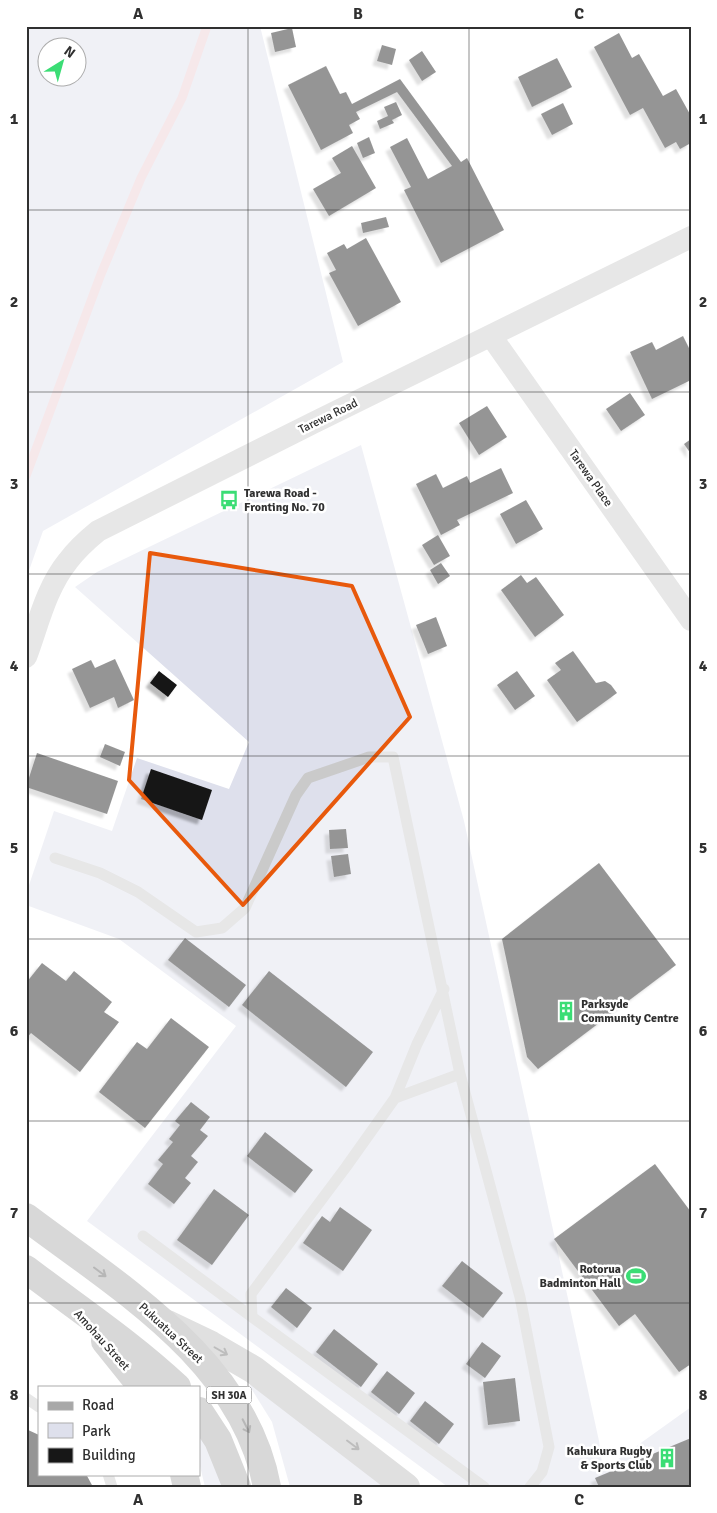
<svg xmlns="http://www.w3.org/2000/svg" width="717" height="1513" font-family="Signika,sans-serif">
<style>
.green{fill:#dee0ec;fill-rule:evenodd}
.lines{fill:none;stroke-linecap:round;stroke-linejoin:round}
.stream{stroke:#ebccd1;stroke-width:9}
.building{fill:#171717;filter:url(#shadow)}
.service{stroke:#cacaca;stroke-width:11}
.minor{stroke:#cacaca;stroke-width:22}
.secondary{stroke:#bababa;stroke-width:28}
.primary{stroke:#a8a8a8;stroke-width:28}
.oneway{stroke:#606060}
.oneway2{stroke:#6e6e6e}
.marked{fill:none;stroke:#e8590c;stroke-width:4;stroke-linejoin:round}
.grid{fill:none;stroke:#303030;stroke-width:1;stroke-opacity:0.55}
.labels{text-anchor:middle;stroke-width:5;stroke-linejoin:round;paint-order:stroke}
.shield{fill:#fff;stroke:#6e6e6e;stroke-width:1}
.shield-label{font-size:11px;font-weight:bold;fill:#303030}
.street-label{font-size:12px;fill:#303030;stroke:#fff}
.poi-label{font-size:12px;font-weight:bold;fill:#303030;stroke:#fff;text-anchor:start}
.neatline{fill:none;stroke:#303030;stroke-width:2}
.grid-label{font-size:16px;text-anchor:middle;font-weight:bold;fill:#303030}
</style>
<defs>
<filter id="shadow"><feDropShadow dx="-4.5" dy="4.5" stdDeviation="1" flood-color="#0004"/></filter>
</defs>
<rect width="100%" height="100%" fill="#fff"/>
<path class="green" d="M 26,26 L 260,26 L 343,362 L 43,531 L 26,579 ZM 48,48 L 78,48 L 78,78 L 48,78 Z
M 361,445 L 464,821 L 599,1441 L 603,1470 L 691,1407 L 691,1487 L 448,1487 L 87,1221 L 236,1026 L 119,939 L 26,905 L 26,894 L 54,811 L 112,831 L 137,758 L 229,789 L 249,742 L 75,587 L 97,572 Z
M 249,1385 L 256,1386 L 386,1487 L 290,1487 L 272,1422 Z
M 199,1431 L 205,1438 L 223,1487 L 205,1487 L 199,1462 Z"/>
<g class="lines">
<path class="stream" d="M 26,476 L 101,274 L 141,178 L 182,98 L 207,26"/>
</g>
<path class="building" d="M 292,28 L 296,47 L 275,52 L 271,33 Z
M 619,33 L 632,58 L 639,54 L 663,96 L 676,89 L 691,116 L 691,143 L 680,149 L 676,142 L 665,148 L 643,108 L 630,115 L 594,47 Z
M 382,45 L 396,49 L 392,65 L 377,61 Z
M 422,51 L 436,72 L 422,81 L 409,60 Z
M 557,58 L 572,87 L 532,107 L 518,77 Z
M 326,66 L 340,94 L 346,92 L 352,104 L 400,79 L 461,162 L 467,158 L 504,230 L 441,263 L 404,190 L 411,187 L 390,147 L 407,138 L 428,179 L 452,166 L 397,92 L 356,112 L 360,119 L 349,125 L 353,133 L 321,150 L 288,85 Z
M 396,102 L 402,115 L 392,120 L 394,123 L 380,129 L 377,121 L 388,116 L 384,107 Z
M 563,103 L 573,124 L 552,135 L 541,114 Z
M 369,137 L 375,153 L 363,158 L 357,143 Z
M 352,146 L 376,188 L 329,216 L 313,189 L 341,173 L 332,158 Z
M 386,217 L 389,227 L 363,233 L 361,223 Z
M 366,238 L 401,302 L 358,326 L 329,273 L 336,270 L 327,253 L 344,244 L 347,249 Z
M 683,336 L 691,352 L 691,380 L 652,399 L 630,352 L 652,342 L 656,350 Z
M 630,393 L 645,415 L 621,431 L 606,409 Z
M 487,406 L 507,437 L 479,455 L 459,423 Z
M 691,439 L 691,454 L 684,444 Z
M 501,468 L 513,493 L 457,520 L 460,525 L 441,535 L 416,484 L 436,474 L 443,488 L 467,476 L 470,483 Z
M 526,500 L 543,529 L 516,544 L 500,514 Z
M 438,535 L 450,556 L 434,565 L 422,545 Z
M 441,563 L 450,576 L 438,584 L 430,570 Z
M 521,575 L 527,583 L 536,577 L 564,615 L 535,637 L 501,590 Z
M 436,617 L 447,646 L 428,654 L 416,625 Z
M 573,651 L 596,683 L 605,681 L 611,685 L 617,693 L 577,722 L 547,680 L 561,670 L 555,663 Z
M 115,659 L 134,700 L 118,708 L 114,697 L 90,708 L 72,669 L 91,660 L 95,668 Z
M 159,671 L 177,685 L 168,697 L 150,683 Z
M 517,671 L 535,696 L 515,710 L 497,685 Z
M 105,744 L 125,752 L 120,766 L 100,757 Z
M 37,753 L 118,781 L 107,814 L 26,787 Z
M 151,769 L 212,790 L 202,820 L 141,799 Z
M 346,829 L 348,848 L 330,849 L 329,830 Z
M 348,854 L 351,874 L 334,877 L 331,856 Z
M 599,863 L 676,965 L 538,1069 L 527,1057 L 502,939 Z
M 185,938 L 246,985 L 229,1007 L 168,960 Z
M 42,963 L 66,981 L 74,971 L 112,1002 L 104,1012 L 119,1022 L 80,1072 L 31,1033 L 26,1039 L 26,983 Z
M 269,971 L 373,1052 L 346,1087 L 242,1005 Z
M 171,1018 L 209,1047 L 145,1128 L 99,1092 L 137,1042 L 147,1049 Z
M 191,1102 L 210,1117 L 200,1130 L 208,1136 L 191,1156 L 198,1162 L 185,1178 L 191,1183 L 174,1204 L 148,1184 L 163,1164 L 158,1160 L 173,1142 L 169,1139 L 180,1125 L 175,1121 Z
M 265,1132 L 313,1170 L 295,1193 L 247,1156 Z
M 655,1164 L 691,1212 L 691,1364 L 679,1372 L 635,1314 L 619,1326 L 554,1239 Z
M 214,1189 L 249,1215 L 212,1265 L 177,1240 Z
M 340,1207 L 372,1230 L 343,1271 L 303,1243 L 322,1216 L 330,1222 Z
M 462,1261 L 503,1293 L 483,1318 L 442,1286 Z
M 286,1288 L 312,1308 L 297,1328 L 271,1307 Z
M 334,1329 L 378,1364 L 361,1387 L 316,1352 Z
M 482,1342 L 501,1356 L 485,1378 L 466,1364 Z
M 387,1371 L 415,1393 L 399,1414 L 371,1392 Z
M 515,1378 L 520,1421 L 488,1425 L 483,1382 Z
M 425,1401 L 454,1424 L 439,1444 L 410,1421 Z
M 26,1429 L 39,1435 L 39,1474 L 86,1474 L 93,1487 L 26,1487 Z
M 691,1438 L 691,1487 L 599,1487 L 595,1478 Z"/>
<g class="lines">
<path class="service" d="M 55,858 L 100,873 L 138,892 L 196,932 L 222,928 L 245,908 L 296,795 L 308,778 L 369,757 L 393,757 L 460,1074 L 395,1098 L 346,1167 L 251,1294 L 252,1317 L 484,1487
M 460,1074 L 520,1297 L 549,1447 L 542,1472 L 530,1487
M 395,1098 L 417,1044 L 444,989
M 143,1236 L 252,1317
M 26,1398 L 39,1407
M 108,1474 L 112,1487"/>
<path class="minor" d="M 491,336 L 691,620
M 26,657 C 38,625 46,588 68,561 C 77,549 87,540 98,531 L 313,423 L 691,237"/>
<path class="secondary" d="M 167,1324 L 211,1345 L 254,1370 L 406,1487"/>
<path class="primary" d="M 26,1217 C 120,1288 244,1361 267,1487
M 26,1269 C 77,1308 130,1343 177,1387
M 105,1341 L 142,1387
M 199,1411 L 218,1440 L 237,1487
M 184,1474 L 187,1487"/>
</g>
<defs><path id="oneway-shaft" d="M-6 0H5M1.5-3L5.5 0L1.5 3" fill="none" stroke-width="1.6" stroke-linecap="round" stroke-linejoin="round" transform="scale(1.25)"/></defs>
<g class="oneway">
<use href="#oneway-shaft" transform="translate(100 1272) rotate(37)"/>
<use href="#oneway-shaft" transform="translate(246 1426) rotate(63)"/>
</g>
<g class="oneway2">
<use href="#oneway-shaft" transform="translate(221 1351) rotate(30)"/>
<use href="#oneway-shaft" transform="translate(353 1445) rotate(37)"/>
</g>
<path d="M0 0H717V1513H0ZM 150,553 L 352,586 L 410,717 L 243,905 L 129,780 Z" fill="#fff" fill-opacity=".55" fill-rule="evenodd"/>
<path class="marked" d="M 150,553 L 352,586 L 410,717 L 243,905 L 129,780 Z"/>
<path class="grid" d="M 248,26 L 248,1487M 469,26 L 469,1487M 26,210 L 691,210M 26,392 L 691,392M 26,574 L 691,574M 26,756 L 691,756M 26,939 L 691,939M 26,1121 L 691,1121M 26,1303 L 691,1303"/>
<defs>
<symbol id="bus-bare" viewBox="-9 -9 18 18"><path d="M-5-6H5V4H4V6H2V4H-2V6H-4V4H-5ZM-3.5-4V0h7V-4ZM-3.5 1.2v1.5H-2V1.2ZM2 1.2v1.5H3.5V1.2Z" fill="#3bdd75" stroke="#fff" stroke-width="2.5" paint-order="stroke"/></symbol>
<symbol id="building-bare" viewBox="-9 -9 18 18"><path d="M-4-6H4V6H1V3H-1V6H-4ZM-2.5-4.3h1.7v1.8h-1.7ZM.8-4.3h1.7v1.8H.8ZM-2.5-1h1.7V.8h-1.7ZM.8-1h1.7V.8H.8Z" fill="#3bdd75" stroke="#fff" stroke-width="2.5" paint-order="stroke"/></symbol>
<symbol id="stadium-bare" viewBox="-9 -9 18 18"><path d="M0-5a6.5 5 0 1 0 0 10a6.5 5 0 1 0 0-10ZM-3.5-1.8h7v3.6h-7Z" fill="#3bdd75" stroke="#fff" stroke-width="2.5" paint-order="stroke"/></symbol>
</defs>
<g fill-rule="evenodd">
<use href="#bus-bare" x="215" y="486" width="28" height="28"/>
<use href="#building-bare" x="552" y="997" width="28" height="28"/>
<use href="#stadium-bare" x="622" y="1262" width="28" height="28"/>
<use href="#building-bare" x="653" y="1444" width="28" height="28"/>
</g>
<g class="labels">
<rect class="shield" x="206.5" y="1386.5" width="45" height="17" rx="4"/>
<g class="shield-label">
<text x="229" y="1399">SH 30A</text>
</g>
<g class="street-label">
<text transform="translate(328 416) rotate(-26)" y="4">Tarewa Road</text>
<text transform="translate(591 478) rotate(55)" y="4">Tarewa Place</text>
<text transform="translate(171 1333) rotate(43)" y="4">Pukuatua Street</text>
<text transform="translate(102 1340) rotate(48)" y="4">Amohau Street</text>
</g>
<g class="poi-label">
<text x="244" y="497">Tarewa Road -<tspan x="244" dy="14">Fronting No. 70</tspan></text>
<text x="581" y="1008">Parksyde<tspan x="581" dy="14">Community Centre</tspan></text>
<text x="621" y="1273" text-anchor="end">Rotorua<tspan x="621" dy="14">Badminton Hall</tspan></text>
<text x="652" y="1455" text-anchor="end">Kahukura Rugby<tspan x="652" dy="14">&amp; Sports Club</tspan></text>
</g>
</g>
<rect width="717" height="1513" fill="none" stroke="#ffffff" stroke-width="55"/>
<rect x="38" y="1386" width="162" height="90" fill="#ffffff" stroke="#acacac"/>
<rect x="48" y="1402" width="25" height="8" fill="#a8a8a8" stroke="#acacac"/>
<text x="82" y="1410" font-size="15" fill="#303030">Road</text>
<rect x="48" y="1423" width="25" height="15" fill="#dee0ec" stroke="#acacac"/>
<text x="82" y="1436" font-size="15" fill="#303030">Park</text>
<rect x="48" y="1448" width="25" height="15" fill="#171717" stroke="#acacac"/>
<text x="82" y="1460" font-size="15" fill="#303030">Building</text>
<g transform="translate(62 62) rotate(37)"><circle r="24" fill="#ffffff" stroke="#acacac"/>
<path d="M0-4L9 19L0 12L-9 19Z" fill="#3bdd75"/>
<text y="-8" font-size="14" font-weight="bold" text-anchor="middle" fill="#303030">N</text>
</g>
<rect x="28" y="28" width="662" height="1458" class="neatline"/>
<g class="grid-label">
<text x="138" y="19">A</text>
<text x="358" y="19">B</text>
<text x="579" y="19">C</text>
<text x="14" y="124">1</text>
<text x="703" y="124">1</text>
<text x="14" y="307">2</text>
<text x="703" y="307">2</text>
<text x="14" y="489">3</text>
<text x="703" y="489">3</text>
<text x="14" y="671">4</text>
<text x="703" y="671">4</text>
<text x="14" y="853">5</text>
<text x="703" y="853">5</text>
<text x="14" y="1036">6</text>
<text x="703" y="1036">6</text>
<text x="14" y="1218">7</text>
<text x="703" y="1218">7</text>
<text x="14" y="1400">8</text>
<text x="703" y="1400">8</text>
<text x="138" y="1505">A</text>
<text x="358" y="1505">B</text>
<text x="579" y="1505">C</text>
</g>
</svg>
